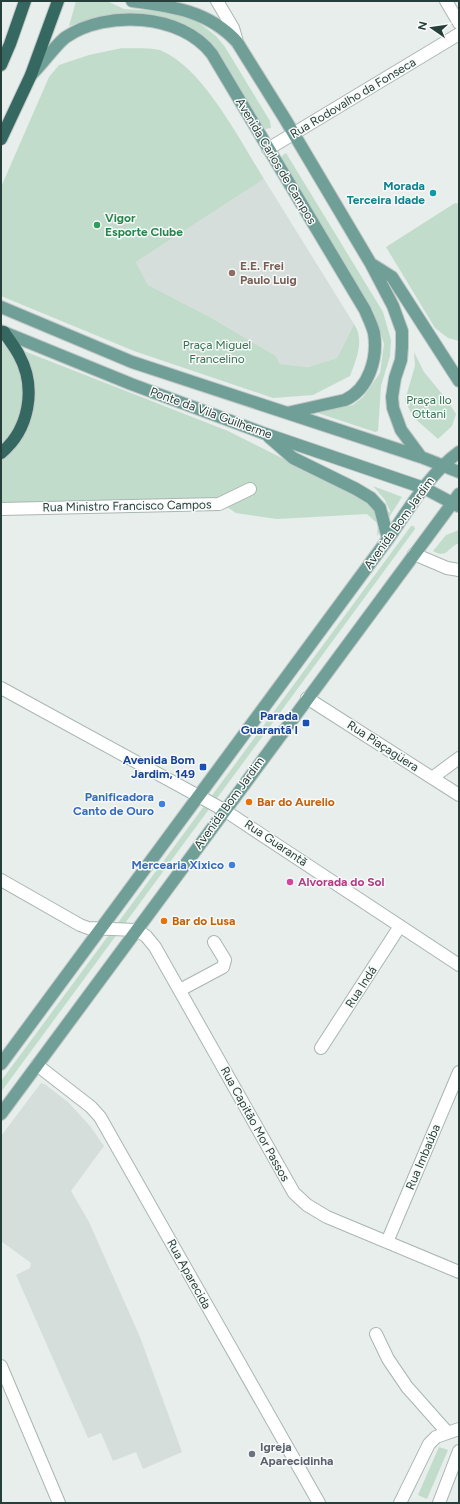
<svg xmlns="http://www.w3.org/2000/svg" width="460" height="1504" font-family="Figtree,sans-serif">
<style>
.built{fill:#d5deda}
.green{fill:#c2dccc}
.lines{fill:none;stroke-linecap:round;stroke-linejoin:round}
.minor-casing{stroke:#aab6b2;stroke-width:14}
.major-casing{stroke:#c3c9c8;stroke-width:14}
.highway-casing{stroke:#c3c9c8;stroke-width:14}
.minor{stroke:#fff;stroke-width:12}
.major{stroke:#709f97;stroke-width:12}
.highway{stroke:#366862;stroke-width:12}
.culture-dot{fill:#0f9aa8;stroke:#f7faf9;stroke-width:1.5}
.leisure-dot{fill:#2e9e5b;stroke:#f7faf9;stroke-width:1.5}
.education-dot{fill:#8d6e63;stroke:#f7faf9;stroke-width:1.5}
.transit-dot{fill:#1a4fb4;stroke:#f7faf9;stroke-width:1.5}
.food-dot{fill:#e8710a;stroke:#f7faf9;stroke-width:1.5}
.shop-dot{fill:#3f7fe0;stroke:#f7faf9;stroke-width:1.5}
.hotel-dot{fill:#d1479c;stroke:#f7faf9;stroke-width:1.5}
.worship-dot{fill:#6b7280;stroke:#f7faf9;stroke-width:1.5}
.labels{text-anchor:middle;stroke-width:3;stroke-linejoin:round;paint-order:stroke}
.street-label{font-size:12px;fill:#273f3a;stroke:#f7faf9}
.culture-label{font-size:12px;font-weight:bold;fill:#0d838f;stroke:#f7faf9;text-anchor:end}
.leisure-label{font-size:12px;font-weight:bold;fill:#27864d;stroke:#f7faf9;text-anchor:start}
.education-label{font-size:12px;font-weight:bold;fill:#785e54;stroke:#f7faf9;text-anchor:start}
.park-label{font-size:12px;fill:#357252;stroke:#f7faf9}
.transit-label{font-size:12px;font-weight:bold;fill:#164399;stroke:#f7faf9;text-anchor:end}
.shop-label{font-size:12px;font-weight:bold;fill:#366cbe;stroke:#f7faf9;text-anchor:end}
.food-label{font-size:12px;font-weight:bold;fill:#c56008;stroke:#f7faf9;text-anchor:start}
.hotel-label{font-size:12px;font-weight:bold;fill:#b23c85;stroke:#f7faf9;text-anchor:start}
.worship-label{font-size:12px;font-weight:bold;fill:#5b616d;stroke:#f7faf9;text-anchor:start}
</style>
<rect width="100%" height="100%" fill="#e7eeeb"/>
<path class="built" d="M 264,179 L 354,324 L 337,358 L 308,367 L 280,364 L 276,356 L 210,317 L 148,285 L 136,262 Z
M 41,1083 L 46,1085 L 69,1103 L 90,1126 L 104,1146 L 71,1191 L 89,1222 L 140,1337 L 182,1452 L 143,1469 L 136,1452 L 113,1461 L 101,1433 L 88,1438 L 16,1275 L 30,1268 L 31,1263 L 1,1241 L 1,1136 Z"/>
<path class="green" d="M 76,1 L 107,1 L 124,9 L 159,11 L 185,16 L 198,22 L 216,36 L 225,47 L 270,121 L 271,128 L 265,129 C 254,112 244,94 233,77 C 227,66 221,54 212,44 C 176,5 115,13 69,26 Z
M 122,48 C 132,49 153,47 162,51 C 204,69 240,141 264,179 L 136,262 L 148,285 L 210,317 L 276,356 L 280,364 L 308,367 L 337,358 L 354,324 C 365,340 356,360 350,376 L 313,395 L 273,398 L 134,351 L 1,296 L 1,187 L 49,77 L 59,65 L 89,55 Z
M 286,153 L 383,312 L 391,340 L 390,356 L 381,386 L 378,431 L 375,432 L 315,412 L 316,410 L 335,409 L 353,405 L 363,397 L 380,373 L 384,344 L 374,312 L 281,158 L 283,155 Z
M 455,203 L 459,204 L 459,341 L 448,338 L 435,328 L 386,247 Z
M 1,342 L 228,431 L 391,513 L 385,500 L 373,486 L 402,497 L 377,536 L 378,524 L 367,514 L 277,519 L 236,513 L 221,503 L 1,504 Z
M 414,352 L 424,372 L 447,400 L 456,414 L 452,426 L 438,439 L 413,417 L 405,400 L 415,366 Z
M 411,526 L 414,526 L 415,529 L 1,1092 L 1,1081 Z
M 459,530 L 459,543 C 447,548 447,559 433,551 L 446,535 Z
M 439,1447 L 448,1450 L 427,1499 L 418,1495 Z"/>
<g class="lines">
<defs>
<path id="minor" d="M 217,1 L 233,28 L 237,42
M 446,1 L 459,23
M 268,149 L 459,34
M 1,509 L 219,504 L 250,489
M 414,554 L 447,568 L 459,570
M 1,688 L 224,810 L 459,965
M 307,698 L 459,795
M 432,778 L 459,758
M 1,880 L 80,925 L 88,928 L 136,930 L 146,936 L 155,947 L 294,1193 L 307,1205 L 327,1217 L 459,1272
M 180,990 L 223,967 L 225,960 L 214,942
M 321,1048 L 400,926
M 37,1065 L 91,1107 L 100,1117 L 319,1503
M 387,1242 L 459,1072
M 376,1334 L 388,1359 L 407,1387 L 447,1432
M 1,1366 L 59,1503
M 400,1503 L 429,1444 L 436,1437 L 459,1429
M 439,1503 L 459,1451"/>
<path id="major" d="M 132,1 C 171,6 209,11 237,42 L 285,119 L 371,264 L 393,306 L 402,331 L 402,347 L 401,360 L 395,378 L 392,397 L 393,408 L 401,430 L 421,457
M 31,75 C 42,65 56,44 66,37 C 106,10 181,13 212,54 L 365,310 C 368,317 372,325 374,333 C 378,358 369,389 345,400 L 287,413
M 373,265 L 392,277 L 459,381
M 1,307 L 132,362 L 421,457 L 459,472
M 1,331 L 131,384 L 263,433 L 424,488 L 458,506
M 269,437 L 293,458 L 356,489 L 371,498 L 380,508 L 388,539
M 1,1064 L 388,539 C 409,509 429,474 459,452
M 1,1114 L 459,494"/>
<path id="highway" d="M 1,65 L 10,44 L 25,1
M 1,139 L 31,75 L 58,1
M 1,453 C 29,430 37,388 19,355 C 15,347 9,340 4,332"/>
</defs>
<use href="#minor" class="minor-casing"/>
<use href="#major" class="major-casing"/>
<use href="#highway" class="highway-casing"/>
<use href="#minor" class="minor"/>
<use href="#major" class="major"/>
<use href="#highway" class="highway"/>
</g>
<circle class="culture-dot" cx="433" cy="193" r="4"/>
<circle class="leisure-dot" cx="97" cy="225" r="4"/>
<circle class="education-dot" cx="232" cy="273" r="4"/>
<g class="transit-dot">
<rect x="302" y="719" width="8" height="8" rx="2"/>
<rect x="199" y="763" width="8" height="8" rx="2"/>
</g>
<g class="food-dot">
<circle cx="249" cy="802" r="4"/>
<circle cx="164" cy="921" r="4"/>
</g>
<g class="shop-dot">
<circle cx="162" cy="804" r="4"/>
<circle cx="232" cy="865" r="4"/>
</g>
<circle class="hotel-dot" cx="290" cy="882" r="4"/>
<circle class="worship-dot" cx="252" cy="1454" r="4"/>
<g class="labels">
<g class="street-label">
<text transform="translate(353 98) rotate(-31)" y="4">Rua Rodovalho da Fonseca</text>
<text transform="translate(276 161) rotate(59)" y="4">Avenida Carlos de Campos</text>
<text transform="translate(211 413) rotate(20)" y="4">Ponte da Vila Guilherme</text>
<text transform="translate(127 506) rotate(-1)" y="4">Rua Ministro Francisco Campos</text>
<text transform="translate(399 523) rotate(-54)" y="4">Avenida Bom Jardim</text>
<text transform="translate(383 746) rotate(33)" y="4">Rua Piaçagüera</text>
<text transform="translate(229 803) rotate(-54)" y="4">Avenida Bom Jardim</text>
<text transform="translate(276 843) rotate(34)" y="4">Rua Guarantã</text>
<text transform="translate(361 987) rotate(-57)" y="4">Rua Indá</text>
<text transform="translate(255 1124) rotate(61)" y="4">Rua Capitão Mor Passos</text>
<text transform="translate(423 1157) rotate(-67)" y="4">Rua Imbaúba</text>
<text transform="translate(189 1274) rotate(61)" y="4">Rua Aparecida</text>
</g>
<g class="culture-label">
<text x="425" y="190">Morada<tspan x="425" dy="14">Terceira Idade</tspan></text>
</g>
<g class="leisure-label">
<text x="105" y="222">Vigor<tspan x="105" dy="14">Esporte Clube</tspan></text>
</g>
<g class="education-label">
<text x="240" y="270">E.E. Frei<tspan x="240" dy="14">Paulo Luig</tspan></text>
</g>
<g class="park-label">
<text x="217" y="349">Praça Miguel<tspan x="217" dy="14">Francelino</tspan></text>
<text x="429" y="404">Praça Ilo<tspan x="429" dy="14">Ottani</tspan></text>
</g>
<g class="transit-label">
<text x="298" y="720">Parada<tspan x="298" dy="14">Guarantã I</tspan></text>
<text x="195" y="764">Avenida Bom<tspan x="195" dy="14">Jardim, 149</tspan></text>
</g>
<g class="shop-label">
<text x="154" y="801">Panificadora<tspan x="154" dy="14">Canto de Ouro</tspan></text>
<text x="224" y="869">Mercearia Xixico</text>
</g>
<g class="food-label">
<text x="257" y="806">Bar do Aurelio</text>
<text x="172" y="925">Bar do Lusa</text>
</g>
<g class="hotel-label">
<text x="298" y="886">Alvorada do Sol</text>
</g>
<g class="worship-label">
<text x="260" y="1451">Igreja<tspan x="260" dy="14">Aparecidinha</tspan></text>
</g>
</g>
<rect width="460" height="1504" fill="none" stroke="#273f3a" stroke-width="4"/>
<g transform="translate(432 28) rotate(283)" stroke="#f7faf9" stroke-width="3" paint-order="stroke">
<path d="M0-3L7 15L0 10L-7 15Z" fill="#273f3a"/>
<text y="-6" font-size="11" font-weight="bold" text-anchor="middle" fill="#273f3a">N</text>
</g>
</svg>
